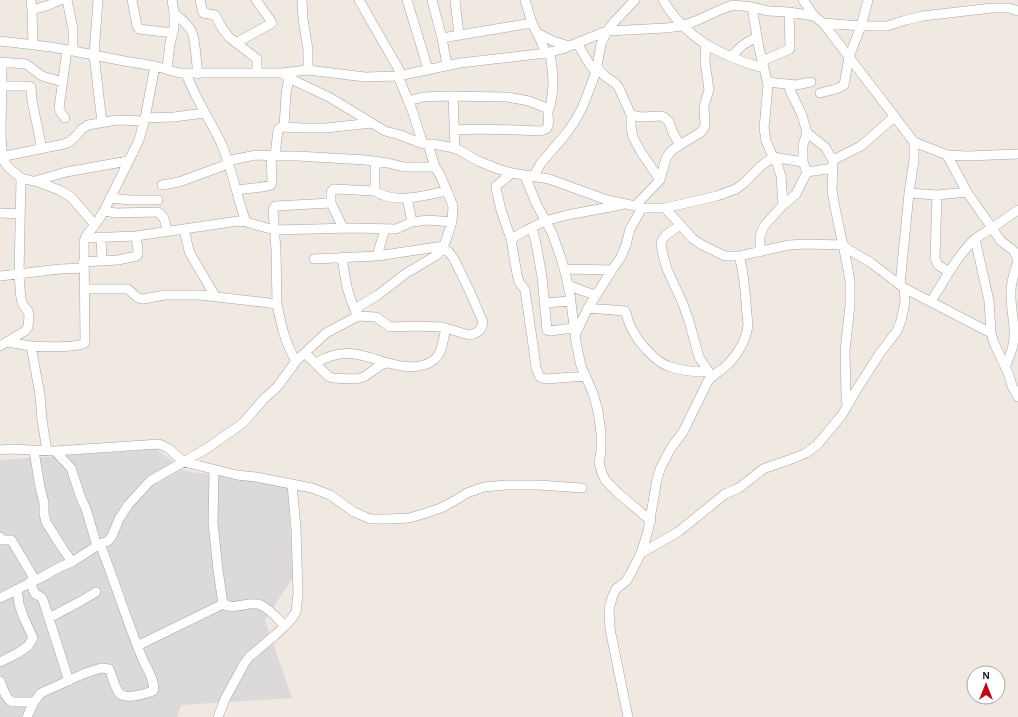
<svg xmlns="http://www.w3.org/2000/svg" width="1018" height="717" font-family="'Alegreya Sans',sans-serif">
<style>
.residential{fill:#dbd9da}
.lines{fill:none;stroke-linecap:round;stroke-linejoin:round}
.minor-casing{stroke:#a4a4a4;stroke-width:10}
.minor{stroke:#fff;stroke-width:9}
</style>
<rect width="100%" height="100%" fill="#efe9e1"/>
<path class="residential" d="M 156,449 L 185,471 L 288,485 L 293,577 L 265,620 L 292,698 L 181,705 L 177,717 L 0,717 L 0,460 Z"/>
<g class="lines">
<defs>
<path id="minor" d="M 31,0 L 32,10 L 33,45
M 67,0 L 73,29 L 73,51
M 98,0 L 94,55 L 102,122
M 132,0 L 137,26 L 139,29 L 173,33
M 200,0 L 203,13 L 215,15 L 222,28 L 229,37 L 257,59 L 257,73
M 302,0 L 303,19 L 308,50 L 308,70
M 359,0 L 402,75
M 407,0 L 428,69
M 432,0 L 442,38 L 447,65
M 455,0 L 459,35
M 525,0 L 532,23 L 540,39 L 546,53
M 663,0 C 686,39 721,56 763,68
M 803,0 L 814,16 L 823,23 L 914,142 L 914,160 L 909,193 L 900,285
M 752,7 L 759,48 L 768,85 L 765,118 L 764,128 L 766,141 L 773,157 L 777,164 L 781,176 L 783,205
M 32,10 L 49,5 L 60,0
M 174,13 C 181,19 188,24 192,32 C 196,43 196,62 198,74
M 823,23 L 861,26 L 887,26 L 906,20 L 923,16 L 992,8 L 1009,8 L 1018,11
M 537,33 L 553,41 L 569,46
M 442,38 L 532,23
M 0,41 L 51,47 L 73,51 L 124,61 L 155,66 L 179,73 L 281,73 L 308,70 L 365,77 L 398,76 L 460,63 L 546,53 L 562,49 L 607,31 L 666,28 L 682,26 L 698,20 L 722,9 L 733,5 L 752,7 L 768,11 L 789,12 L 814,16
M 236,43 L 272,23 L 271,21 L 256,0
M 577,43 L 590,65 L 596,72
M 732,57 C 739,46 746,43 757,37
M 762,61 L 790,49 L 789,12
M 0,62 L 26,64 L 42,76 L 63,82
M 2,63 L 1,137 L 3,160 L 9,168 L 21,178 L 41,183 L 59,190 L 71,197 L 95,225
M 597,68 L 606,77 L 615,83 L 619,88 L 631,115 L 631,127 L 633,137 L 641,152 L 660,180
M 167,69 L 170,43 L 174,29 L 174,13 L 172,0
M 186,73 C 195,99 211,121 222,145 C 232,170 237,197 246,222 L 238,221 L 184,229 L 189,251 L 191,255 L 215,296
M 281,73 L 297,82 L 329,97 L 385,131 L 400,135 L 423,144 L 433,144 L 449,147 L 459,150 L 478,161 L 498,169 L 512,173 L 549,179 L 607,200 L 645,208 L 665,208 L 693,239 L 702,245 L 725,256 L 739,256 L 789,245 L 806,244 L 843,245 L 849,250 L 870,262 L 904,288 L 991,333
M 398,76 L 412,110 L 423,144
M 767,82 L 796,85 L 811,82
M 2,86 L 29,86 L 31,87 L 32,101 L 42,149
M 820,93 L 836,89 L 844,85 L 849,57 L 861,26 L 868,0
M 453,96 L 455,149
M 408,101 L 423,97 L 446,96 L 507,97 L 529,101 L 549,109
M 631,115 L 641,117 L 661,116 L 664,117 L 669,122 L 673,133 L 680,145
M 65,118 L 61,113 L 59,108 L 67,50
M 145,118 L 174,117 L 204,113
M 284,127 L 286,94 L 289,78
M 454,130 C 483,128 512,130 541,131 C 553,128 547,119 548,110 C 549,107 551,105 551,101 C 555,85 552,68 550,52
M 807,133 L 825,147 L 833,160 L 832,190 L 835,208 L 847,264 L 850,281 L 850,305 L 845,351 L 846,396 L 847,404
M 914,142 L 947,155 L 967,156 L 1018,154
M 275,156 L 297,156 L 366,160 L 388,163 L 404,167 L 435,167
M 0,157 L 64,144 L 69,142 L 75,137 L 82,129 L 88,125 L 117,120 L 144,121
M 833,160 L 861,146 L 894,117
M 227,161 L 256,155 L 275,156 L 278,130 L 281,127 L 303,128 L 326,128 L 372,123
M 375,161 L 375,191 C 395,205 425,195 447,191
M 807,172 L 833,168
M 525,176 L 536,203 L 552,233 L 561,258 L 566,276 L 570,295 L 576,342 L 581,366 L 593,393 L 598,411 L 601,433 L 601,451 L 599,463 L 602,473 L 605,480 L 618,493 L 651,521
M 533,177 L 541,163 L 566,134 L 575,121 L 583,106 L 596,72 L 601,44 L 607,31 L 615,21 L 635,0
M 35,181 L 66,172 L 128,161
M 162,185 L 179,182 L 228,164
M 236,190 L 262,187 L 271,185 L 272,180 L 271,155
M 909,193 L 937,195 L 967,192
M 937,195 L 935,258 L 938,265 L 949,272
M 110,198 L 130,200 L 158,200
M 407,198 L 412,222
M 331,203 L 343,228
M 635,206 L 660,180 L 666,158 L 672,150 L 701,132 L 704,128 L 705,125 L 704,106 L 709,90 L 705,61 L 706,44
M 665,208 L 717,196 L 736,189 L 744,183 L 761,166 L 773,157 L 803,162 L 803,145 L 807,133 L 802,115 L 787,84
M 1018,210 L 992,228 L 1001,241 L 1014,251 L 1018,261
M 104,211 L 116,213 L 158,212 L 164,218 L 167,231
M 0,213 L 20,214
M 246,222 L 274,230 L 352,228 L 396,229 L 412,222 L 428,220 L 452,222
M 680,225 L 666,235 L 662,240 L 661,245 L 663,255 L 667,269 L 683,304 L 689,321 L 699,357 L 712,377
M 532,228 L 536,243 L 542,277 L 547,330 L 549,331 L 574,328
M 101,237 L 102,261
M 85,238 L 136,236 L 184,229
M 511,239 L 501,210 L 496,188 L 496,186 L 512,173
M 975,239 L 989,301 L 991,333 L 994,343 L 1009,375 L 1012,386 L 1018,397
M 760,252 L 760,236 L 764,226 L 783,205 L 796,194 L 807,172 L 803,162
M 377,256 L 385,229
M 342,257 C 345,278 347,296 358,315
M 314,259 L 377,256 L 444,246
M 83,262 L 118,260 L 137,256 L 138,250 L 136,236
M 564,269 L 612,270
M 0,276 L 60,269 L 84,268
M 568,285 L 583,291 L 596,295
M 931,302 C 943,282 957,256 974,240 C 979,235 986,232 992,228 L 967,192 L 947,155
M 544,303 L 570,301
M 277,304 L 276,250 L 273,210 L 275,206 L 331,203 L 331,192 L 334,189 L 375,191
M 588,308 L 625,311 C 627,314 627,317 628,320 C 629,324 631,328 633,331 C 639,343 656,362 668,366 C 680,371 695,372 708,372
M 355,311 L 361,305 L 378,295 L 405,274 L 437,255 L 442,249 L 446,240 L 452,222 L 453,206 L 447,191 L 440,175 L 435,167 L 428,144
M 575,335 L 588,308 L 612,270 L 621,257 L 626,245 L 630,229 L 642,208
M 7,342 L 31,346 L 40,395 L 42,420 L 47,451
M 0,346 L 25,331 L 28,327 L 29,316 L 28,311 L 23,305 L 21,299 L 19,275 L 21,178
M 31,346 C 43,347 75,348 85,343 L 84,242 L 85,238 L 99,219 L 104,211 L 139,140 L 145,118 L 155,66
M 305,353 L 328,376 L 332,378 C 340,378 354,380 360,378 C 370,376 377,364 387,363 C 392,363 397,366 402,366 C 415,368 434,366 440,352 C 443,344 444,336 446,328
M 296,361 L 326,333 L 358,316 L 376,317 L 390,327 L 417,326 L 442,327 L 469,335 C 477,334 482,330 483,322 L 470,292 L 454,259 L 449,252 L 442,249
M 316,363 C 342,347 360,354 387,363
M 1005,367 C 1009,358 1014,348 1014,337 C 1015,322 1010,306 1011,291 C 1011,281 1015,270 1018,261
M 586,376 L 546,379 L 540,377 L 536,368 L 534,352 L 525,290 L 519,282 L 517,274 L 511,239 L 525,231 L 545,221 L 567,215 L 621,205
M 0,450 L 8,449 L 55,451 L 159,444 L 168,448 L 184,462 L 237,475 L 256,477 L 312,488 L 330,495 L 354,512 L 370,519 L 388,519 L 409,518 L 423,514 L 441,508 L 454,501 L 467,493 L 484,487 L 506,485 L 539,485 L 582,488
M 34,451 L 40,487 L 44,503 L 44,513 L 46,522 L 61,546 L 72,562
M 55,451 L 71,468 L 81,498 L 86,509 L 97,546
M 214,470 L 213,523 L 218,570 L 223,604 C 235,611 249,600 261,605 C 270,609 278,619 285,626
M 0,537 L 1,540 L 11,540 L 12,541 L 35,580
M 641,553 L 648,531 L 657,479 L 661,467 L 671,448 L 683,432 L 708,381 C 714,374 722,370 728,364 C 738,354 747,339 748,324 C 745,301 746,279 739,256
M 30,582 L 35,594 L 41,597 L 43,600 L 69,681
M 0,598 L 42,577 L 60,567 L 72,562 L 100,544 L 108,541 L 112,536 L 119,519 L 128,505 L 150,481 L 206,449 L 243,423 L 263,400 L 278,386 L 296,361 C 285,343 281,325 277,304 L 200,295 L 165,295 L 143,299 L 138,298 L 128,289 L 84,289
M 49,618 L 81,601 L 96,592
M 137,646 L 223,604
M 0,662 L 18,653 L 28,646 L 33,638 L 23,616 L 19,604 L 17,589
M 0,681 C 3,688 5,698 12,702 L 34,702
M 27,717 L 34,702 L 41,693 L 83,674 L 101,668 L 109,669 C 112,676 115,687 119,693 C 125,700 145,694 153,691 C 156,682 147,669 143,660 C 127,622 115,582 100,544
M 218,717 L 225,699 L 244,664 L 249,657 L 274,636 L 285,626 L 292,618 L 296,612 L 298,594 L 296,529 L 292,484
M 628,717 L 610,629 L 609,609 L 612,598 L 616,589 L 626,581 L 631,573 L 641,553 L 678,532 L 725,494 L 739,488 L 763,469 L 797,457 L 806,453 L 817,445 L 842,415 L 857,389 L 880,353 L 897,331 L 901,321 L 904,307 L 905,302 L 904,288"/>
</defs>
<use href="#minor" class="minor-casing"/>
<use href="#minor" class="minor"/>
</g>
<g transform="translate(986 685)"><circle r="19" fill="#ffffff" stroke="#a5a5a5"/>
<path d="M0-3L7 15L0 10L-7 15Z" fill="#c90019"/>
<text y="-6" font-size="11" font-weight="bold" text-anchor="middle" fill="#1d1d1d">N</text>
</g>
</svg>
